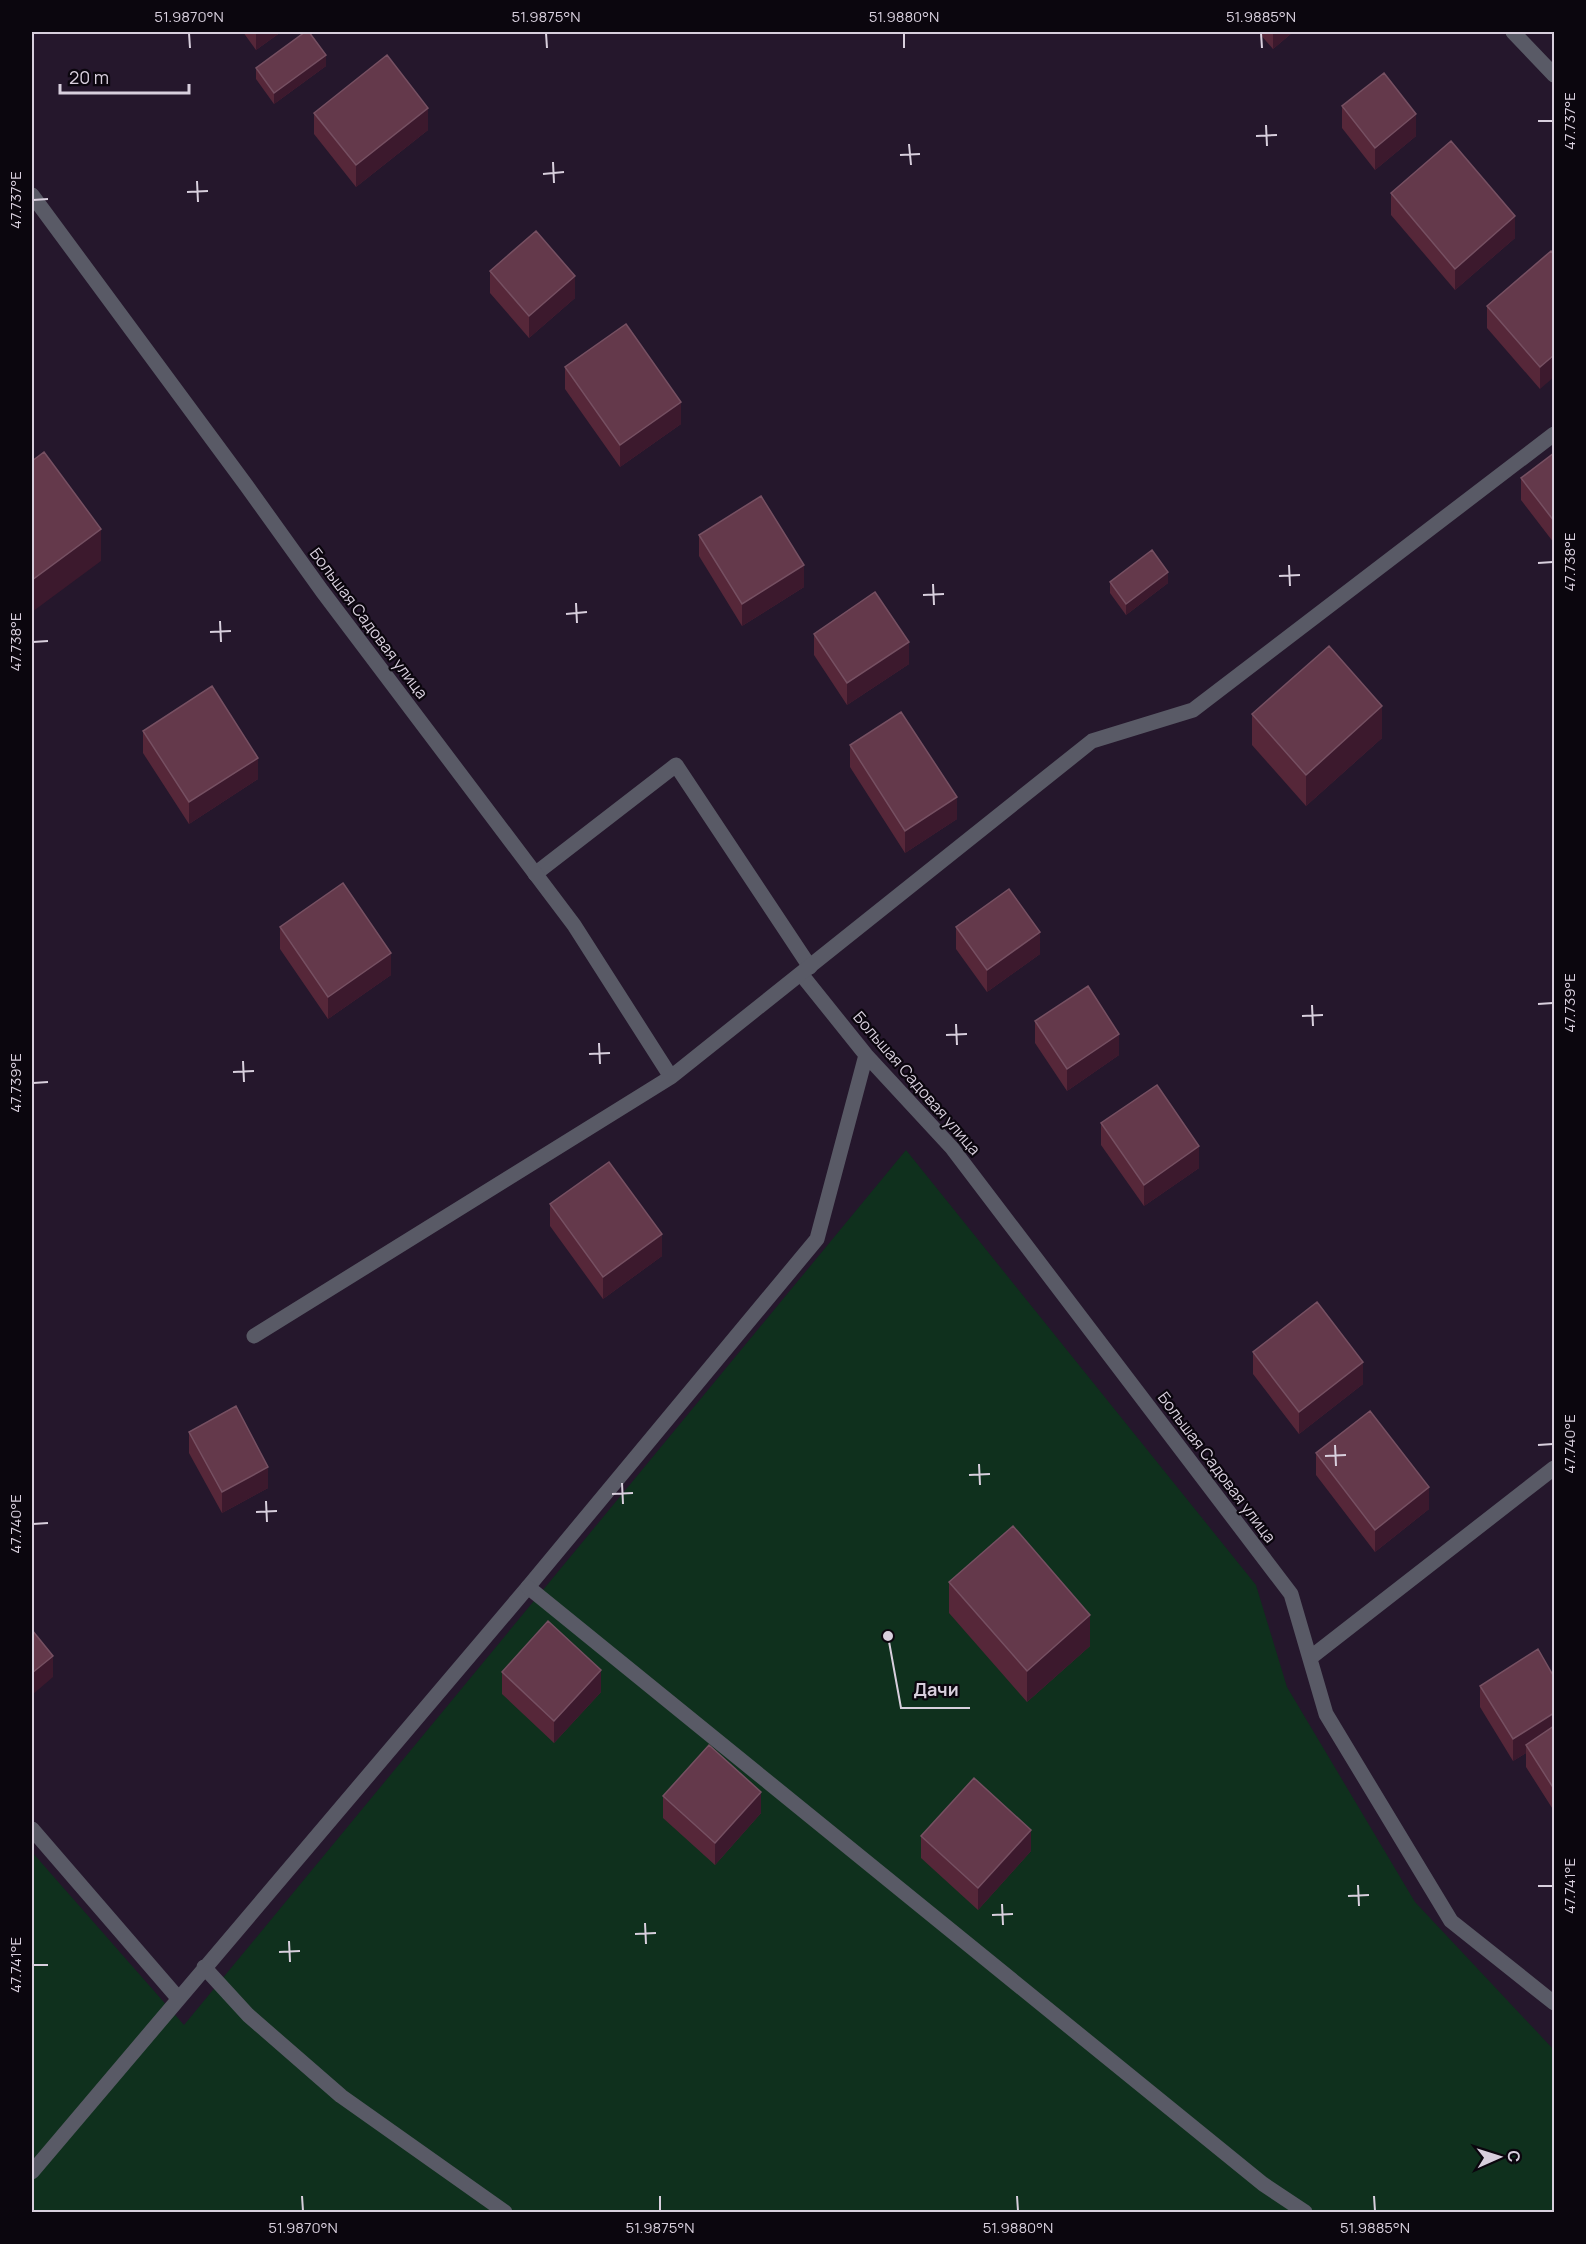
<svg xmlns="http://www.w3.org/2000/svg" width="1586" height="2244" font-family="Manrope,sans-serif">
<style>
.green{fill:#0f301d}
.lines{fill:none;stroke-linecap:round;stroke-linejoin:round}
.service{stroke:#595a66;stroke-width:15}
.minor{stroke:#595a66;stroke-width:15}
.tertiary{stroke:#595a66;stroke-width:15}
.wall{fill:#562739}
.shaded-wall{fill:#3c192d}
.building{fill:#64394b;stroke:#765062;stroke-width:1.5}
.ticks{fill:none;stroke:#d8cfdd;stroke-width:2}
.labels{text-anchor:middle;stroke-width:4.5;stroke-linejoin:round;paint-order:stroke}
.street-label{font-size:16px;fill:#d8cfdd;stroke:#0b060e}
.leader{fill:none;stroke:#d8cfdd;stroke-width:2}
.callout-dot{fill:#d8cfdd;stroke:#0b060e;stroke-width:2}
.callout-label{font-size:18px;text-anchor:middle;font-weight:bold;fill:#d8cfdd;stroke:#0b060e;stroke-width:4.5;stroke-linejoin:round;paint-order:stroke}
.neatline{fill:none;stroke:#d8cfdd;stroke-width:2}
.ticks-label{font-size:15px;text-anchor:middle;fill:#d8cfdd}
</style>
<rect width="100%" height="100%" fill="#25172c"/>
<path class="green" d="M 906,1150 L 1256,1585 L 1287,1687 L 1415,1902 L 1554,2050 L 1554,2212 L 32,2212 L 32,1852 L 184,2025 Z"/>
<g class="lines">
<path class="service" d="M 535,874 L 676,765 L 810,967
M 801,974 L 866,1055 L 952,1148 L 1291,1594 L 1326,1714 L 1451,1921 L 1554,2003
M 1310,1658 L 1554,1468
M 32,1829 L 178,1998
M 204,1967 L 248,2015 L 341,2096 L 505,2212
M 32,2172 L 528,1587 L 817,1239 L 866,1055"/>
<path class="minor" d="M 32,195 L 246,485 L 322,591 L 574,925 L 671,1077
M 254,1336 L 671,1077 L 1092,741 L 1193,710 L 1554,434
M 528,1587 L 1263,2184 L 1305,2212"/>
<path class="tertiary" d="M 1513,32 L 1554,75"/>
</g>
<path class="wall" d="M 243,32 L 281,32 L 256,50 Z
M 1258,32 L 1293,32 L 1273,49 Z
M 326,66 L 274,104 L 256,79 L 256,68 Z
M 1342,106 L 1416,136 L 1375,170 L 1342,128 Z
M 314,113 L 428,130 L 356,187 L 314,134 Z
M 1391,193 L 1515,238 L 1455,290 L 1391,215 Z
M 1554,255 L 1540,389 L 1487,328 L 1487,306 Z
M 490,271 L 575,298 L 529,338 L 490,293 Z
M 565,367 L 681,424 L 620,467 L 565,389 Z
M 1554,453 L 1554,543 L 1521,500 L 1521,478 Z
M 699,535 L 804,587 L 742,626 L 699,556 Z
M 1110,582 L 1168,583 L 1126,615 L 1110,593 Z
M 814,634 L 909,664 L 847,705 L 814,655 Z
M 1252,714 L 1382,738 L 1306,806 L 1252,745 Z
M 143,731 L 258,779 L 189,824 L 143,753 Z
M 850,745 L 957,819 L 905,853 L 850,767 Z
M 280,927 L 391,975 L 328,1019 L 280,949 Z
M 956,927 L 1040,954 L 987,992 L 956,949 Z
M 1035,1021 L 1119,1055 L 1067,1091 L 1035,1043 Z
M 1101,1123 L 1199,1168 L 1144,1206 L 1101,1145 Z
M 550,1204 L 662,1256 L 603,1299 L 550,1226 Z
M 1253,1352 L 1363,1384 L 1299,1434 L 1253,1374 Z
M 189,1432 L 268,1488 L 222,1513 L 189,1453 Z
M 1316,1453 L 1429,1509 L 1375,1552 L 1316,1475 Z
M 949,1582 L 1090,1646 L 1027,1702 L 949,1613 Z
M 502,1672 L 601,1692 L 554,1743 L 502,1694 Z
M 1554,1677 L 1554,1811 L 1526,1767 L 1526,1753 L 1513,1761 L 1480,1707 L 1480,1686 Z
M 663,1796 L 761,1813 L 715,1865 L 663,1818 Z
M 921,1836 L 1031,1851 L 978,1910 L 921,1858 Z"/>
<path class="shaded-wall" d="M 256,32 L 281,32 L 256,50 Z
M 1273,32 L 1293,32 L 1273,49 Z
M 326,55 L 326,66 L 274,104 L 274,93 Z
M 428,108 L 428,130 L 356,187 L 356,165 Z
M 1416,114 L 1416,136 L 1375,170 L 1375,148 Z
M 1515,216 L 1515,238 L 1455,290 L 1455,269 Z
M 575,276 L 575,298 L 529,338 L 529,316 Z
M 1554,355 L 1554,377 L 1540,389 L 1540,367 Z
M 681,402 L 681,424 L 620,467 L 620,445 Z
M 101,529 L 101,561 L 32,612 L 32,580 Z
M 804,565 L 804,587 L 742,626 L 742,604 Z
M 1168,572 L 1168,583 L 1126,615 L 1126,604 Z
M 909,642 L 909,664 L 847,705 L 847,683 Z
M 1382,706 L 1382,738 L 1306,806 L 1306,775 Z
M 258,758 L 258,779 L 189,824 L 189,802 Z
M 957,797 L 957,819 L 905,853 L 905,831 Z
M 1040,932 L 1040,954 L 987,992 L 987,970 Z
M 391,953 L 391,975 L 328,1019 L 328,997 Z
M 1119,1034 L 1119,1055 L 1067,1091 L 1067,1069 Z
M 1199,1146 L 1199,1168 L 1144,1206 L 1144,1185 Z
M 662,1234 L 662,1256 L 603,1299 L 603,1277 Z
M 1363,1362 L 1363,1384 L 1299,1434 L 1299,1412 Z
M 268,1467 L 268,1488 L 222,1513 L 222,1492 Z
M 1429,1487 L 1429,1509 L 1375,1552 L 1375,1530 Z
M 1090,1615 L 1090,1646 L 1027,1702 L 1027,1671 Z
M 53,1656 L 53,1677 L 32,1695 L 32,1673 Z
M 601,1670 L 601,1692 L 554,1743 L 554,1721 Z
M 1554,1713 L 1554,1735 L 1526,1745 L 1526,1753 L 1513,1761 L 1513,1739 Z
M 761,1792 L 761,1813 L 715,1865 L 715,1843 Z
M 1031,1830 L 1031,1851 L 978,1910 L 978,1888 Z"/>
<path class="building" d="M 305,32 L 309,32 L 326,55 L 274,93 L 256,68 Z
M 387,55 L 428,108 L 356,165 L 314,113 Z
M 1384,73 L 1416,114 L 1375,148 L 1342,106 Z
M 1451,141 L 1515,216 L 1455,269 L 1391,193 Z
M 536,231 L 575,276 L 529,316 L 490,271 Z
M 1551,251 L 1554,255 L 1554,355 L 1540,367 L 1487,306 Z
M 626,324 L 681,402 L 620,445 L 565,367 Z
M 44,452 L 101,529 L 32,580 L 32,461 Z
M 1554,453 L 1554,521 L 1521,478 Z
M 761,496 L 804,565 L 742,604 L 699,535 Z
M 1152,550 L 1168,572 L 1126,604 L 1110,582 Z
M 875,592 L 909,642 L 847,683 L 814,634 Z
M 1329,646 L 1382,706 L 1306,775 L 1252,714 Z
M 212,686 L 258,758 L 189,802 L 143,731 Z
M 901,712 L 957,797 L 905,831 L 850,745 Z
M 343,883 L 391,953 L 328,997 L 280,927 Z
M 1009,889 L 1040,932 L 987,970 L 956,927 Z
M 1088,986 L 1119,1034 L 1067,1069 L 1035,1021 Z
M 1157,1085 L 1199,1146 L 1144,1185 L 1101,1123 Z
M 609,1162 L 662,1234 L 603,1277 L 550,1204 Z
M 1317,1302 L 1363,1362 L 1299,1412 L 1253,1352 Z
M 236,1406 L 268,1467 L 222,1492 L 189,1432 Z
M 1370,1411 L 1429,1487 L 1375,1530 L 1316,1453 Z
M 1013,1526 L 1090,1615 L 1027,1671 L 949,1582 Z
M 548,1621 L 601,1670 L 554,1721 L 502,1672 Z
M 32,1630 L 53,1656 L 32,1673 Z
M 1538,1649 L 1554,1677 L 1554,1713 L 1513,1739 L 1480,1686 Z
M 1554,1726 L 1554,1789 L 1526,1745 Z
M 709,1745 L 761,1792 L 715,1843 L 663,1796 Z
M 974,1778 L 1031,1830 L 978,1888 L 921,1836 Z"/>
<path class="ticks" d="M 189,33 L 190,48M 546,33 L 547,48M 904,33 L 904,48M 1261,33 L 1262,48M 1538,121 L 1553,121M 1266,125 L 1267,146M 1256,136 L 1277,135M 909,144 L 911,165M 900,155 L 920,154M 553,162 L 554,183M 543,174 L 564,172M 197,181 L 198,202M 187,192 L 208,191M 33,200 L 48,199M 1538,563 L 1553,562M 1289,565 L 1290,586M 1279,576 L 1300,575M 933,584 L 934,605M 923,595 L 944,594M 576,603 L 577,623M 566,614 L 587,612M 220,621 L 221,642M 210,632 L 231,631M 33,642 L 48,641M 1538,1004 L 1553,1003M 1312,1005 L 1313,1026M 1302,1016 L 1323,1015M 956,1024 L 957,1045M 946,1035 L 967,1034M 599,1043 L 600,1064M 589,1054 L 610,1053M 243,1061 L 244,1082M 233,1072 L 254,1071M 33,1083 L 48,1082M 1335,1445 L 1336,1466M 1538,1445 L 1553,1444M 1325,1456 L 1346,1455M 979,1464 L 980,1485M 969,1475 L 990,1474M 622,1483 L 623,1504M 612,1494 L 633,1493M 266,1501 L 267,1522M 256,1512 L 277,1511M 33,1524 L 48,1523M 1358,1885 L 1359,1906M 1538,1886 L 1553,1886M 1348,1896 L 1369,1895M 1002,1904 L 1003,1925M 992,1915 L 1013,1914M 645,1923 L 646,1944M 635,1934 L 656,1933M 289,1941 L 290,1962M 279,1952 L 300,1951M 33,1965 L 48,1965M 302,2196 L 303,2211M 660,2196 L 660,2211M 1017,2196 L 1018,2211M 1374,2196 L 1375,2211"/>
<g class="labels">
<g class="street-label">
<text transform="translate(369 623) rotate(53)" y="6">Большая Садовая улица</text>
<text transform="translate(917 1083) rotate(49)" y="6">Большая Садовая улица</text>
<text transform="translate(1217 1467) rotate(53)" y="6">Большая Садовая улица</text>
</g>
</g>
<path class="leader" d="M888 1636L901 1708H970"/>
<circle class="callout-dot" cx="888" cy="1636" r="6"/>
<g class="callout-label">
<text x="936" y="1696">Дачи</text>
</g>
<rect width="1586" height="2244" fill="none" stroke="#0b060e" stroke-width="66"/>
<g transform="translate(1499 2157) rotate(87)" stroke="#0b060e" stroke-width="4.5" paint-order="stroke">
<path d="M0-4.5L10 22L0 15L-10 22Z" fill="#d8cfdd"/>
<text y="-9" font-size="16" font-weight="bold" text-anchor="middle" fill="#d8cfdd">С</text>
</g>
<path d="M60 84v9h129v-9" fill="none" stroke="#d8cfdd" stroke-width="3"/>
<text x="69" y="84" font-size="18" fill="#d8cfdd" stroke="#0b060e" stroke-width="4.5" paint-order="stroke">20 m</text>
<rect x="33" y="33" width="1520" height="2178" class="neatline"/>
<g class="ticks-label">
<text x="189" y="22">51.9870°N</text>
<text x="546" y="22">51.9875°N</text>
<text x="904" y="22">51.9880°N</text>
<text x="1261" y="22">51.9885°N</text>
<text transform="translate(1570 121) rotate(-90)" y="5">47.737°E</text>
<text transform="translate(16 200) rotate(-90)" y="5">47.737°E</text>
<text transform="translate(1570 562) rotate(-90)" y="5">47.738°E</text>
<text transform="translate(16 642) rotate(-90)" y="5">47.738°E</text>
<text transform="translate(1570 1003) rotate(-90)" y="5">47.739°E</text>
<text transform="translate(16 1083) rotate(-90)" y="5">47.739°E</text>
<text transform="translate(1570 1444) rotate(-90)" y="5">47.740°E</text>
<text transform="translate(16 1524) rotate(-90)" y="5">47.740°E</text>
<text transform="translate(1570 1886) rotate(-90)" y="5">47.741°E</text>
<text transform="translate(16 1965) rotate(-90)" y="5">47.741°E</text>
<text x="303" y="2233">51.9870°N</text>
<text x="660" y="2233">51.9875°N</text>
<text x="1018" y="2233">51.9880°N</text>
<text x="1375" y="2233">51.9885°N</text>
</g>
</svg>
